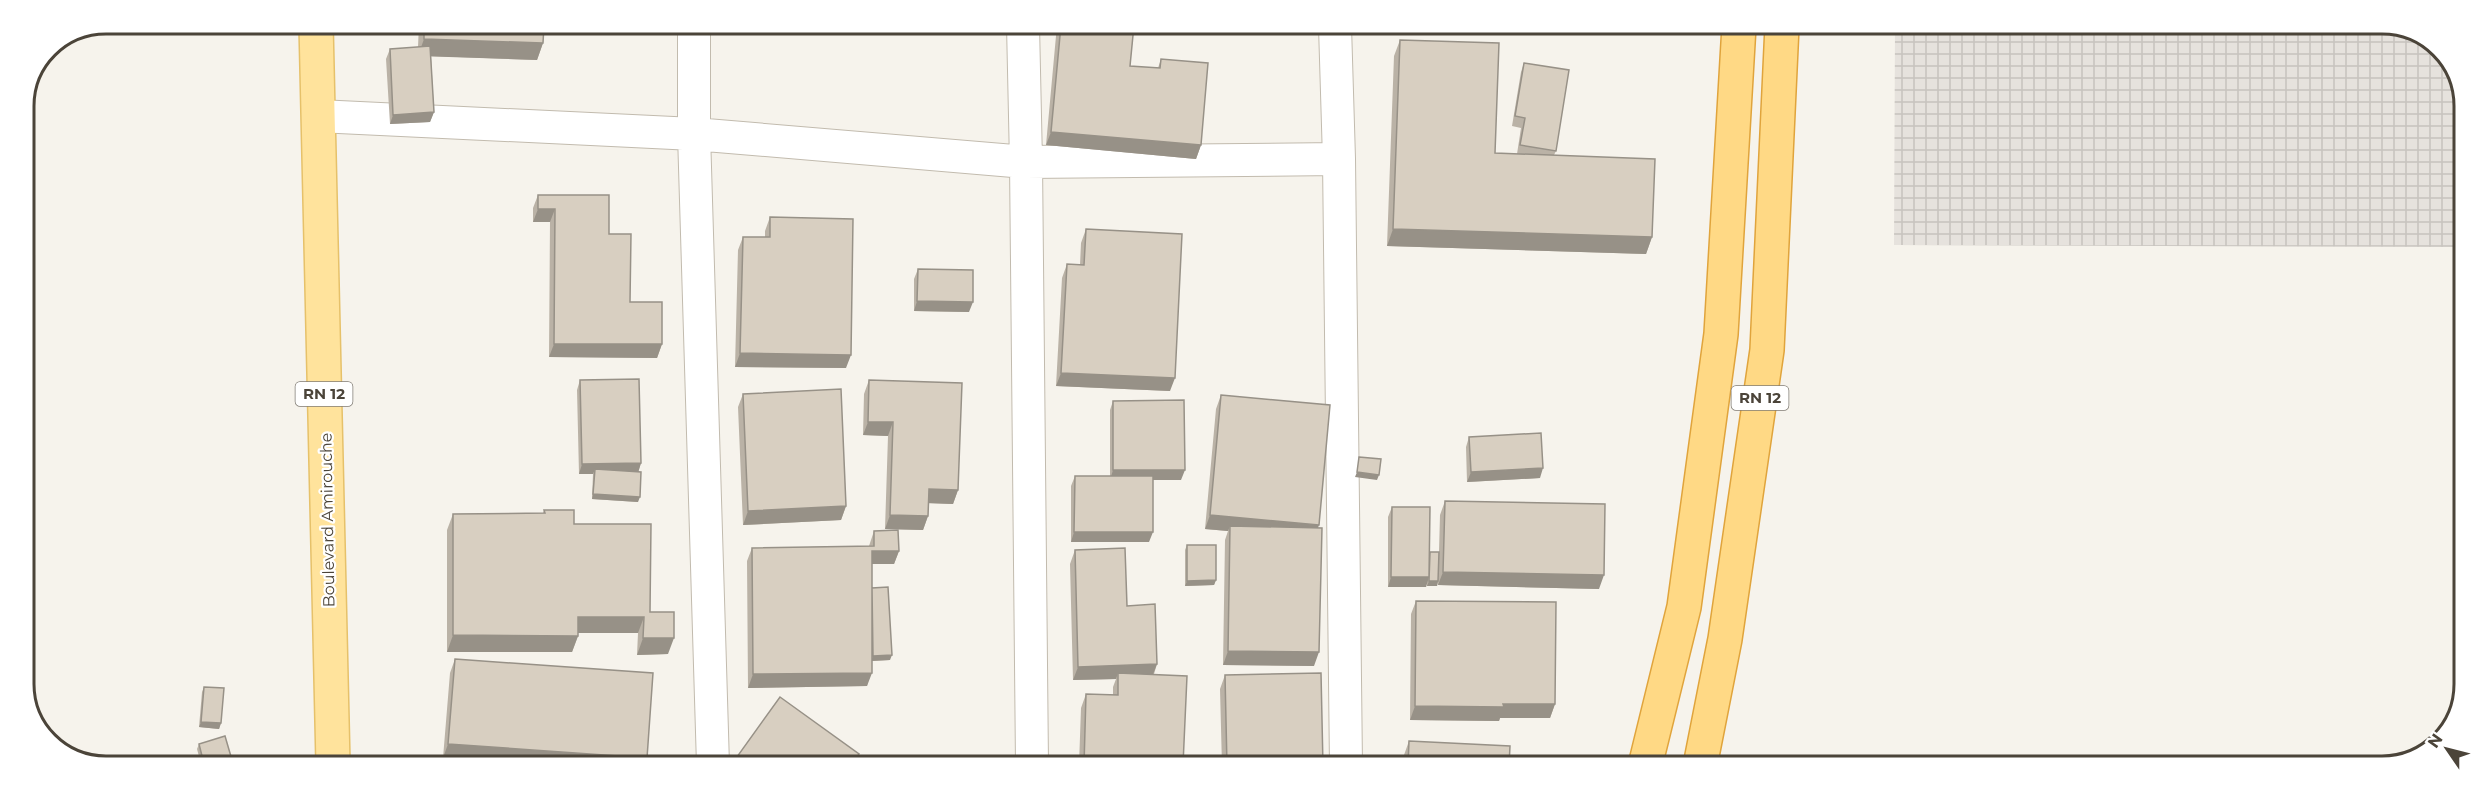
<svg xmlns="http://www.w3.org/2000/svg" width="2489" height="791" font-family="Montserrat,sans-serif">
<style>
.industrial{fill:url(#industrial-grid)}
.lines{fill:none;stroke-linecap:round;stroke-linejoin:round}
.minor-casing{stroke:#c2bbae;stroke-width:34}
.primary-casing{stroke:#e6c16a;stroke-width:36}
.trunk-casing{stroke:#e0a43c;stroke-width:36}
.minor{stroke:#fff;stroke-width:32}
.primary{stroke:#ffe39c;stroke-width:33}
.trunk{stroke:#ffd985;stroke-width:33}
.wall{fill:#bab2a6}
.shaded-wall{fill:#979187}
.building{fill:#d8cfc1;stroke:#979187;stroke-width:1.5}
.labels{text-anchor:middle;stroke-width:4.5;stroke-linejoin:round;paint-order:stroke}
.shield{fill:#fff;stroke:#817c74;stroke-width:1.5}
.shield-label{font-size:15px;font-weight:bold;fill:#4b4439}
.street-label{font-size:16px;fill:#4b4439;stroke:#fff}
.rim{fill:none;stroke:#4b4439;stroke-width:3}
</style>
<defs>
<pattern id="industrial-grid" width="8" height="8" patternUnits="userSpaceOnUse" patternTransform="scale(1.5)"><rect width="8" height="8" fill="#e6e2dd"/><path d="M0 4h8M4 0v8" fill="none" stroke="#c7c3be"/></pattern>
</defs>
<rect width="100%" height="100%" fill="#f6f3ec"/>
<path class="industrial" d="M 1895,26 L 2404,27 L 2448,56 L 2465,101 L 2464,247 L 1894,245 Z"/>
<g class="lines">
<defs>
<path id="minor" d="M 694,25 L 694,134 L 1026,162 L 1023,25
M 1335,26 L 1339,159
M 318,116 L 694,134 L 713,765
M 1032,765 L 1026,162 L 1339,159 L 1346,766"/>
<path id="primary" d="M 316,24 L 333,764"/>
<path id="trunk" d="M 1645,766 L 1684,607 L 1721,334 L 1739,26
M 1700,766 L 1725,639 L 1767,350 L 1782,26"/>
</defs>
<use href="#minor" class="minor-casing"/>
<use href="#primary" class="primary-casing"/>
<use href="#trunk" class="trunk-casing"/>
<use href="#minor" class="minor"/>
<use href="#primary" class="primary"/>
<use href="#trunk" class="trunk"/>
</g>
<path class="wall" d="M 419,24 L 544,25 L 543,43 L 537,60 L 431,56 L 434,112 L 430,122 L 390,124 L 386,59 L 390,49 L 418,47 Z
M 1057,25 L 1134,25 L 1130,66 L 1158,68 L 1161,59 L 1201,145 L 1196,159 L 1046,145 Z
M 1400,40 L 1495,153 L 1517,154 L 1521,128 L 1512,126 L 1521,72 L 1524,63 L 1556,151 L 1554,155 L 1652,237 L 1646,254 L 1387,246 L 1394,56 Z
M 538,195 L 609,234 L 630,302 L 662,344 L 657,358 L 549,357 L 550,222 L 533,222 L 533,208 Z
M 770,217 L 846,368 L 735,367 L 738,250 L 743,237 L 765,237 L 765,231 Z
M 1086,229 L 1170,391 L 1056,386 L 1062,278 L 1067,264 L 1080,265 L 1081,243 Z
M 918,269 L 969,312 L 914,311 L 914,279 Z
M 580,380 L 641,463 L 638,472 L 638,502 L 592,499 L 593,474 L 579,474 L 577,390 Z
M 869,380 L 958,490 L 953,504 L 929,503 L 928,516 L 923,530 L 885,529 L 888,436 L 863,435 L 864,394 Z
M 743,394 L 846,506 L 841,520 L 743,525 L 738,407 Z
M 1221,395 L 1318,528 L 1314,666 L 1223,665 L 1225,540 L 1228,531 L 1205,529 L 1216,409 Z
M 1113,401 L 1181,480 L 1153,480 L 1149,542 L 1071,542 L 1071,486 L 1075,476 L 1110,476 L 1110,410 Z
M 1469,437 L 1540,478 L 1467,482 L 1466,447 Z
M 1445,501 L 1599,589 L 1438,585 L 1438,582 L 1437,586 L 1427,586 L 1427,582 L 1426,587 L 1388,587 L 1388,517 L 1392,507 L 1430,553 L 1439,552 L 1440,515 Z
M 544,510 L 574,524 L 650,612 L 668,654 L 637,655 L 638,633 L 578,633 L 578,636 L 572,652 L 447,652 L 447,530 L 453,514 L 543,513 Z
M 874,531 L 899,551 L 894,564 L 872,564 L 872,588 L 890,660 L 872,661 L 867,686 L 748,688 L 747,561 L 752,548 L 869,546 Z
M 1187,545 L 1216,580 L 1214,585 L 1185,586 L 1185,550 Z
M 1075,550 L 1127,606 L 1157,664 L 1154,674 L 1183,765 L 1079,765 L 1081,708 L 1086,694 L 1113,695 L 1113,687 L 1116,679 L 1073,680 L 1070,564 Z
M 1416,601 L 1555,704 L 1550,718 L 1500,718 L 1499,721 L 1410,720 L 1411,614 Z
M 455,659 L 644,765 L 540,765 L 443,758 L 450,673 Z
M 1225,675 L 1323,766 L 1222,766 L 1220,689 Z
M 204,687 L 221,723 L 219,729 L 199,727 L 202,692 Z
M 1409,741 L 1509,766 L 1404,766 L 1404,755 Z
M 199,744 L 231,761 L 251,764 L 201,764 L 197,749 Z"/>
<path class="shaded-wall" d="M 424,39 L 543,43 L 537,60 L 418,56 Z
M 434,112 L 430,122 L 390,124 L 393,115 Z
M 1051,132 L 1201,145 L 1196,159 L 1046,145 Z
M 538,209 L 555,209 L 550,222 L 533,222 Z
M 1393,229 L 1652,237 L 1646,254 L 1387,246 Z
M 917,301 L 973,302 L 969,312 L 914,311 Z
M 554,344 L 662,344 L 657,358 L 549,357 Z
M 740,353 L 851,355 L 846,368 L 735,367 Z
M 1061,373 L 1175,378 L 1170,391 L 1056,386 Z
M 868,422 L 893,422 L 888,436 L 863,435 Z
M 641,463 L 638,473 L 595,469 L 593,474 L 579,474 L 582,464 Z
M 1543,468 L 1540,478 L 1467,482 L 1471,472 Z
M 1113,470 L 1185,470 L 1181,480 L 1110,480 Z
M 1357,472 L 1379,475 L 1377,480 L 1355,477 Z
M 929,489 L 958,490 L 953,504 L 924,503 Z
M 593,494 L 640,497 L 638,502 L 592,499 Z
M 846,506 L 841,520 L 743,525 L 748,511 Z
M 890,515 L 928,516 L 923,530 L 885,529 Z
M 1210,515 L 1319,525 L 1314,539 L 1230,526 L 1228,531 L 1205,529 Z
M 1074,532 L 1153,532 L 1149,542 L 1071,542 Z
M 872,551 L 899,551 L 894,564 L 867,564 Z
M 1443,572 L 1604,575 L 1599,589 L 1438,585 Z
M 1391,577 L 1429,577 L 1426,587 L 1388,587 Z
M 1216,580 L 1214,585 L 1185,586 L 1187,581 Z
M 1429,581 L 1438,581 L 1437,586 L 1427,586 Z
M 578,617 L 644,617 L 638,633 L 572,633 Z
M 453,635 L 578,636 L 572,652 L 447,652 Z
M 643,638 L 674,638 L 668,654 L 637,655 Z
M 1228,651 L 1319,652 L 1314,666 L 1223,665 Z
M 892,655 L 890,660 L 871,661 L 873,656 Z
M 1157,664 L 1152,677 L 1118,673 L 1116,679 L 1073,680 L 1078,667 Z
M 872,673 L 867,686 L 748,688 L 753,674 Z
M 1503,704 L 1555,704 L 1550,718 L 1500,718 L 1499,721 L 1410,720 L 1415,706 Z
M 201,722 L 221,723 L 219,729 L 199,727 Z
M 448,744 L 647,758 L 644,765 L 540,765 L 443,758 Z
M 859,754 L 855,765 L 851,765 Z"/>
<path class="building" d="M 424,24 L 544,25 L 543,43 L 424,39 Z
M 1061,25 L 1134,25 L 1130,66 L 1160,68 L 1161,59 L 1208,63 L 1201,145 L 1051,132 Z
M 1400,40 L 1499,43 L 1495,153 L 1655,159 L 1652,237 L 1393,229 Z
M 430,46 L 434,112 L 393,115 L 390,49 Z
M 1524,63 L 1569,70 L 1556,151 L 1520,145 L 1525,118 L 1515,116 Z
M 538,195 L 609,195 L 609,234 L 631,234 L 630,302 L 662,302 L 662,344 L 554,344 L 555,209 L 538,209 Z
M 770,217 L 853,219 L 851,355 L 740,353 L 743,237 L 770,237 Z
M 1086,229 L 1182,234 L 1175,378 L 1061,373 L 1067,264 L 1084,265 Z
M 918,269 L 973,270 L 973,302 L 917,301 Z
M 639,379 L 641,463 L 582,464 L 580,380 Z
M 869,380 L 962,383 L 958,490 L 929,489 L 928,516 L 890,515 L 893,422 L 868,422 Z
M 841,389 L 846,506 L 748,511 L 743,394 Z
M 1221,395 L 1330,405 L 1319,525 L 1210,515 Z
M 1184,400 L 1185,470 L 1113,470 L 1113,401 Z
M 1541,433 L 1543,468 L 1471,472 L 1469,437 Z
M 1359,457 L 1381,459 L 1379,475 L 1357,472 Z
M 595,469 L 641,472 L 640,497 L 593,494 Z
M 1075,476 L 1153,476 L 1153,532 L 1074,532 Z
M 1445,501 L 1605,504 L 1604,575 L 1443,572 Z
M 1392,507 L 1430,507 L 1429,577 L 1391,577 Z
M 544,510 L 574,510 L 574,524 L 651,524 L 650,612 L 674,612 L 674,638 L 643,638 L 644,617 L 578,617 L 578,636 L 453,635 L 453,514 L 545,513 Z
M 1230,526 L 1322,528 L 1319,652 L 1228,651 Z
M 898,530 L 899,551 L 872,551 L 872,673 L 753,674 L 752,548 L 874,546 L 874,531 Z
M 1187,545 L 1216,545 L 1216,580 L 1187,581 Z
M 1125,548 L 1127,606 L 1155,604 L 1157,664 L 1078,667 L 1075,550 Z
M 1430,552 L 1439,552 L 1438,581 L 1429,581 Z
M 888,587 L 892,655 L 873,656 L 872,588 Z
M 1416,601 L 1556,602 L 1555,704 L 1503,704 L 1504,707 L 1415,706 Z
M 455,659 L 653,673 L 647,758 L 448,744 Z
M 1118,673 L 1187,676 L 1183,765 L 1084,765 L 1086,694 L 1118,695 Z
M 1321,673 L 1323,766 L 1227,766 L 1225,675 Z
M 204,687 L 224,688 L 221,723 L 201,722 Z
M 780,697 L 859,754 L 851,765 L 739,765 L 734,761 Z
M 225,736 L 232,760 L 227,761 L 219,760 L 218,764 L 204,764 L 199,744 Z
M 1409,741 L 1510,746 L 1509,766 L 1408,766 Z
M 219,760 L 251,763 L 251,764 L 219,764 Z"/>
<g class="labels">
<g class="shield">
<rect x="295.5" y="382" width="57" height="24" rx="4.5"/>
<rect x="1731.5" y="386" width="57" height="24" rx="4.5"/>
</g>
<g class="shield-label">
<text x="324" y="399">RN 12</text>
<text x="1760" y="403">RN 12</text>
</g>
<g class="street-label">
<text transform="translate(327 520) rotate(-91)" y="6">Boulevard Amirouche</text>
</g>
</g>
<path d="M0 0H2489V791H0ZM106 34H2382A72 72 0 0 1 2454 106V684A72 72 0 0 1 2382 756H106A72 72 0 0 1 34 684V106A72 72 0 0 1 106 34Z" fill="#fff" fill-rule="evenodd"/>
<path class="rim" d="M106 34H2382A72 72 0 0 1 2454 106V684A72 72 0 0 1 2382 756H106A72 72 0 0 1 34 684V106A72 72 0 0 1 106 34Z"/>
<g transform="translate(2447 749) rotate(305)" stroke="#ffffff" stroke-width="4.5" paint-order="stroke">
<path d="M0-4.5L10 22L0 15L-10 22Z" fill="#4b4439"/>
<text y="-9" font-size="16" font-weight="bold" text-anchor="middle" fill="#4b4439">N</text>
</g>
</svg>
